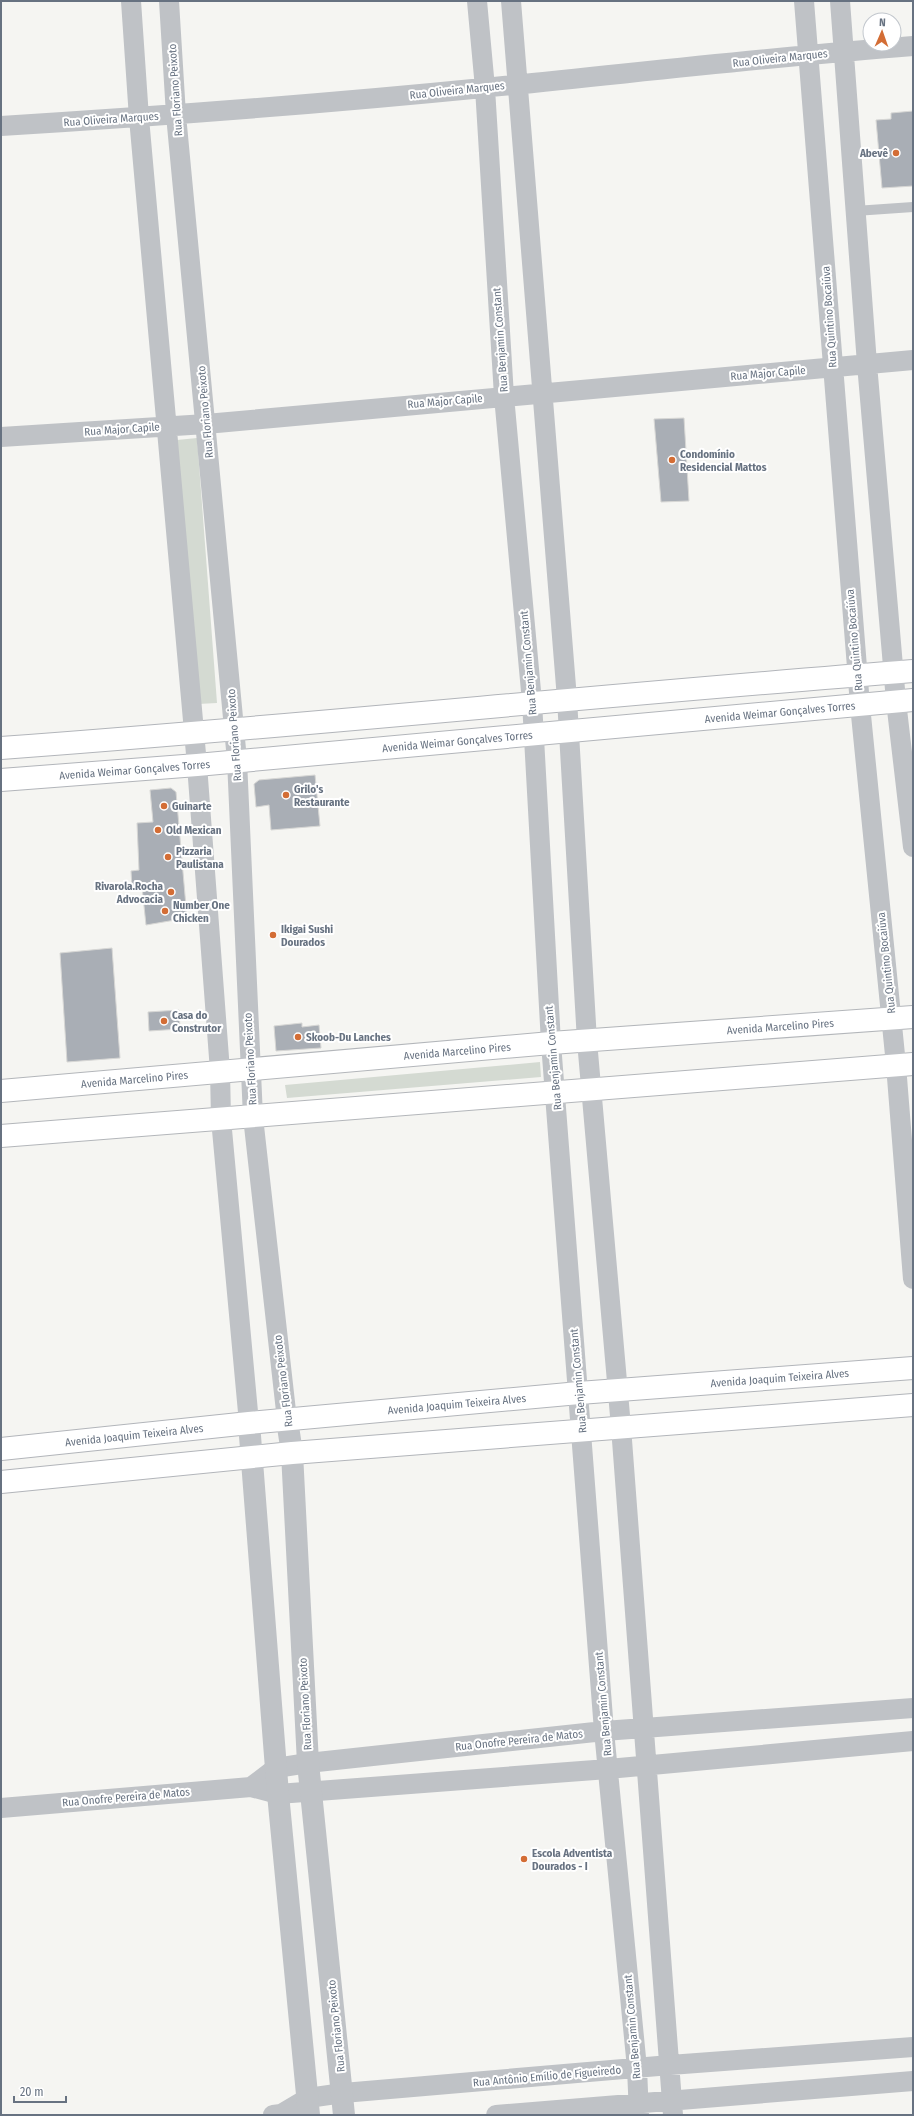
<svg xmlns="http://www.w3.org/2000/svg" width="914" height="2116" font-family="'Fira Sans Condensed',sans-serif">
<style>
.green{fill:#d4dad2}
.building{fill:#a9aeb5;stroke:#d7d7d5}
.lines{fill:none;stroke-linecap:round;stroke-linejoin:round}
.secondary-casing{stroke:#b2b5ba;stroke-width:24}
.primary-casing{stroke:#b3b6ba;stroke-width:24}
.service{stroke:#bfc2c6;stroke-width:10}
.minor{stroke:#bfc2c6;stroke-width:20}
.tertiary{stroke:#bfc2c6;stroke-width:22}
.secondary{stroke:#fff;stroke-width:22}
.primary{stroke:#fff;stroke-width:22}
.poi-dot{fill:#d36d35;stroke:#fff;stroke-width:1.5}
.labels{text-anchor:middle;stroke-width:4;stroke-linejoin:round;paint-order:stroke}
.street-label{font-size:11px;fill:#677281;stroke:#fff}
.poi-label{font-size:11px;font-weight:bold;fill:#677281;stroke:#fff;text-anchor:start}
</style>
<rect width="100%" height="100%" fill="#f5f5f2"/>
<path class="green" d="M 197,438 L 217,703 L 198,704 L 177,440 Z
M 540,1062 L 541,1077 L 287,1098 L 285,1085 Z"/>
<path class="building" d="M 913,111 L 913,186 L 882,188 L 876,120 L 891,119 L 891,113 Z
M 684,418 L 689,501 L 661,502 L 654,419 Z
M 315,775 L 320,826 L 271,830 L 269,805 L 256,807 L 254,784 L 259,780 Z
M 171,788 L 176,792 L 187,918 L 146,925 L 142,887 L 132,888 L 131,871 L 139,870 L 137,823 L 153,822 L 150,790 Z
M 112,948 L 120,1058 L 67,1062 L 60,953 Z
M 179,1010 L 180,1029 L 149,1031 L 148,1012 Z
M 302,1023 L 302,1027 L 319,1025 L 321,1048 L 276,1051 L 274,1026 Z"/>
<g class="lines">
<defs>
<g id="secondary">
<path d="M 1,748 C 305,726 609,694 913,671"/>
<path id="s1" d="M 1,780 L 197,765 L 913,700"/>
<path id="s2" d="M 1,1449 L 249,1423 L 579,1393 L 913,1368"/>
<path d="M 1,1482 L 292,1453 L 913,1405"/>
</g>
<g id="primary">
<path id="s3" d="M 1,1091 L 551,1043 L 913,1017"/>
<path d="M 1,1136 C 305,1111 609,1086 913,1064"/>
</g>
</defs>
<use href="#secondary" class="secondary-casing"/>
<use href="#primary" class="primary-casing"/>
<path class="service" d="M 855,211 L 913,207"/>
<path class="minor" d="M 131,1 L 139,118 L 197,765 L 220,1071 L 221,1119 L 249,1423
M 169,1 L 176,115 L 237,760 L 253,1117 L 287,1420
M 477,1 L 485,88 L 504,396 L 532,702 L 551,1043 L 604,1731 L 637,2068 L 639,2115
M 511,1 L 567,699 L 587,1041 L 621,1427 L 673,2115
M 804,1 L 860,705 L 896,1065 L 913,1279
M 840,1 L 867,364 L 896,701 L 913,847
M 1,126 C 162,116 322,104 483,88 C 626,74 769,57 913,46
M 1,437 L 206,424 L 913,360
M 251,1787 L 276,1768 L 308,1763 L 604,1731 L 913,1708
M 1,1808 L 251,1787 L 278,1794 L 608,1769 L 913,1741
M 273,2115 L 281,2114 L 308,2098 L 343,2093 L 670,2065 L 913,2047
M 496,2115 L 913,2081"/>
<path class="tertiary" d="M 287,1420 L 292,1453 L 308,1763 L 344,2115
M 249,1423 L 278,1794 L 309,2115"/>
<use href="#secondary" class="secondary"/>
<use href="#primary" class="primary"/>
</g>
<g class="poi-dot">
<circle cx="896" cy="153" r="4"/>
<circle cx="672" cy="460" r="4"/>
<circle cx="286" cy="795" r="4"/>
<circle cx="164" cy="806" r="4"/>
<circle cx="158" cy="830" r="4"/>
<circle cx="168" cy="857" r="4"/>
<circle cx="171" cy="892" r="4"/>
<circle cx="165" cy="911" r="4"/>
<circle cx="273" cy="935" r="4"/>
<circle cx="164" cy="1021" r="4"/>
<circle cx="298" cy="1037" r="4"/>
<circle cx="524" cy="1859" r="4"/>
</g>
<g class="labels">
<g class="street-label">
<text transform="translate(780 58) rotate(-6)" y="4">Rua Oliveira Marques</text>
<text transform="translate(175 90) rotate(-94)" y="4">Rua Floriano Peixoto</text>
<text transform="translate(457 90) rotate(-6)" y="4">Rua Oliveira Marques</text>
<text transform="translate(111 119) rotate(-4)" y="4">Rua Oliveira Marques</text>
<text transform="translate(829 317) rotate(-94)" y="4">Rua Quintino Bocaiúva</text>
<text transform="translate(500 340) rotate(-94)" y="4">Rua Benjamin Constant</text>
<text transform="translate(768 373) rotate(-5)" y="4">Rua Major Capile</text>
<text transform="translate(445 401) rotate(-5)" y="4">Rua Major Capile</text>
<text transform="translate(205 412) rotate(-95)" y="4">Rua Floriano Peixoto</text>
<text transform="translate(122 429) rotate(-4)" y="4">Rua Major Capile</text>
<text transform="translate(854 640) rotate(-95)" y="4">Rua Quintino Bocaiúva</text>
<text transform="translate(528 663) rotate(-95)" y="4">Rua Benjamin Constant</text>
<text dy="4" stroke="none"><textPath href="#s1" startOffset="782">Avenida Weimar Gonçalves Torres</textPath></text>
<text transform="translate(234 735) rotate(-94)" y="4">Rua Floriano Peixoto</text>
<text dy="4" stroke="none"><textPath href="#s1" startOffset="458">Avenida Weimar Gonçalves Torres</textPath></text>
<text dy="4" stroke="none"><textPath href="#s1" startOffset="134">Avenida Weimar Gonçalves Torres</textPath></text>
<text transform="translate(886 963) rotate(-96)" y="4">Rua Quintino Bocaiúva</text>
<text dy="4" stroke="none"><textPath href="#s3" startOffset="782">Avenida Marcelino Pires</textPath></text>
<text dy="4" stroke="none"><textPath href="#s3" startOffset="458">Avenida Marcelino Pires</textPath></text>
<text transform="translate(553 1058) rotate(-95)" y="4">Rua Benjamin Constant</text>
<text transform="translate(250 1059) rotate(-93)" y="4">Rua Floriano Peixoto</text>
<text dy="4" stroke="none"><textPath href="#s3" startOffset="134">Avenida Marcelino Pires</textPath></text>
<text dy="4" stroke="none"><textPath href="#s2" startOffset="782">Avenida Joaquim Teixeira Alves</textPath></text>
<text transform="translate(283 1381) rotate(-97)" y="4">Rua Floriano Peixoto</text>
<text transform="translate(578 1381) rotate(-95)" y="4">Rua Benjamin Constant</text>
<text dy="4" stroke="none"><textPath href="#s2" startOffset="458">Avenida Joaquim Teixeira Alves</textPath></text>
<text dy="4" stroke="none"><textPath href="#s2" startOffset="134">Avenida Joaquim Teixeira Alves</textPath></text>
<text transform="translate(305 1704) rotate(-93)" y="4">Rua Floriano Peixoto</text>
<text transform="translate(603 1704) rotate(-95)" y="4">Rua Benjamin Constant</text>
<text transform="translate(519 1740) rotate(-6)" y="4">Rua Onofre Pereira de Matos</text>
<text transform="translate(126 1797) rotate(-5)" y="4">Rua Onofre Pereira de Matos</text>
<text transform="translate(336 2026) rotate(-96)" y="4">Rua Floriano Peixoto</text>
<text transform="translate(632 2027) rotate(-95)" y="4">Rua Benjamin Constant</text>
<text transform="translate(547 2076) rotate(-5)" y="4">Rua Antônio Emílio de Figueiredo</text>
</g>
<g class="poi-label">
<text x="888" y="157" text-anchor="end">Abevê</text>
<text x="680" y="458">Condomínio<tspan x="680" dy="13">Residencial Mattos</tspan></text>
<text x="294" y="793">Grilo's<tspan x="294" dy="13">Restaurante</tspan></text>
<text x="172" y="810">Guinarte</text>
<text x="166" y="834">Old Mexican</text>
<text x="176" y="855">Pizzaria<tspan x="176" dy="13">Paulistana</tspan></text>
<text x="163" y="890" text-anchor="end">Rivarola.Rocha<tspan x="163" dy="13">Advocacia</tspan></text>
<text x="173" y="909">Number One<tspan x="173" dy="13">Chicken</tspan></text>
<text x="281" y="933">Ikigai Sushi<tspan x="281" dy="13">Dourados</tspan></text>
<text x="172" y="1019">Casa do<tspan x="172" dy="13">Construtor</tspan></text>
<text x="306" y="1041">Skoob-Du Lanches</text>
<text x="532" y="1857">Escola Adventista<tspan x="532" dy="13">Dourados - I</tspan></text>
</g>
</g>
<rect width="914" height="2116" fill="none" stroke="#677281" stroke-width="4"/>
<g transform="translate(882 32) rotate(2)"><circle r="19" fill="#ffffff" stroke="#c2c7cd"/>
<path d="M0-3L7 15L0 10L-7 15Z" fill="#d36d35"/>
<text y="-6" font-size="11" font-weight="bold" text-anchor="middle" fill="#677281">N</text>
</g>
<path d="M14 2096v6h52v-6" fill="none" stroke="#677281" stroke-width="2"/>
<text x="20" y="2096" font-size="12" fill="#677281" stroke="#ffffff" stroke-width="3" paint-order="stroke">20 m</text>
</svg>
